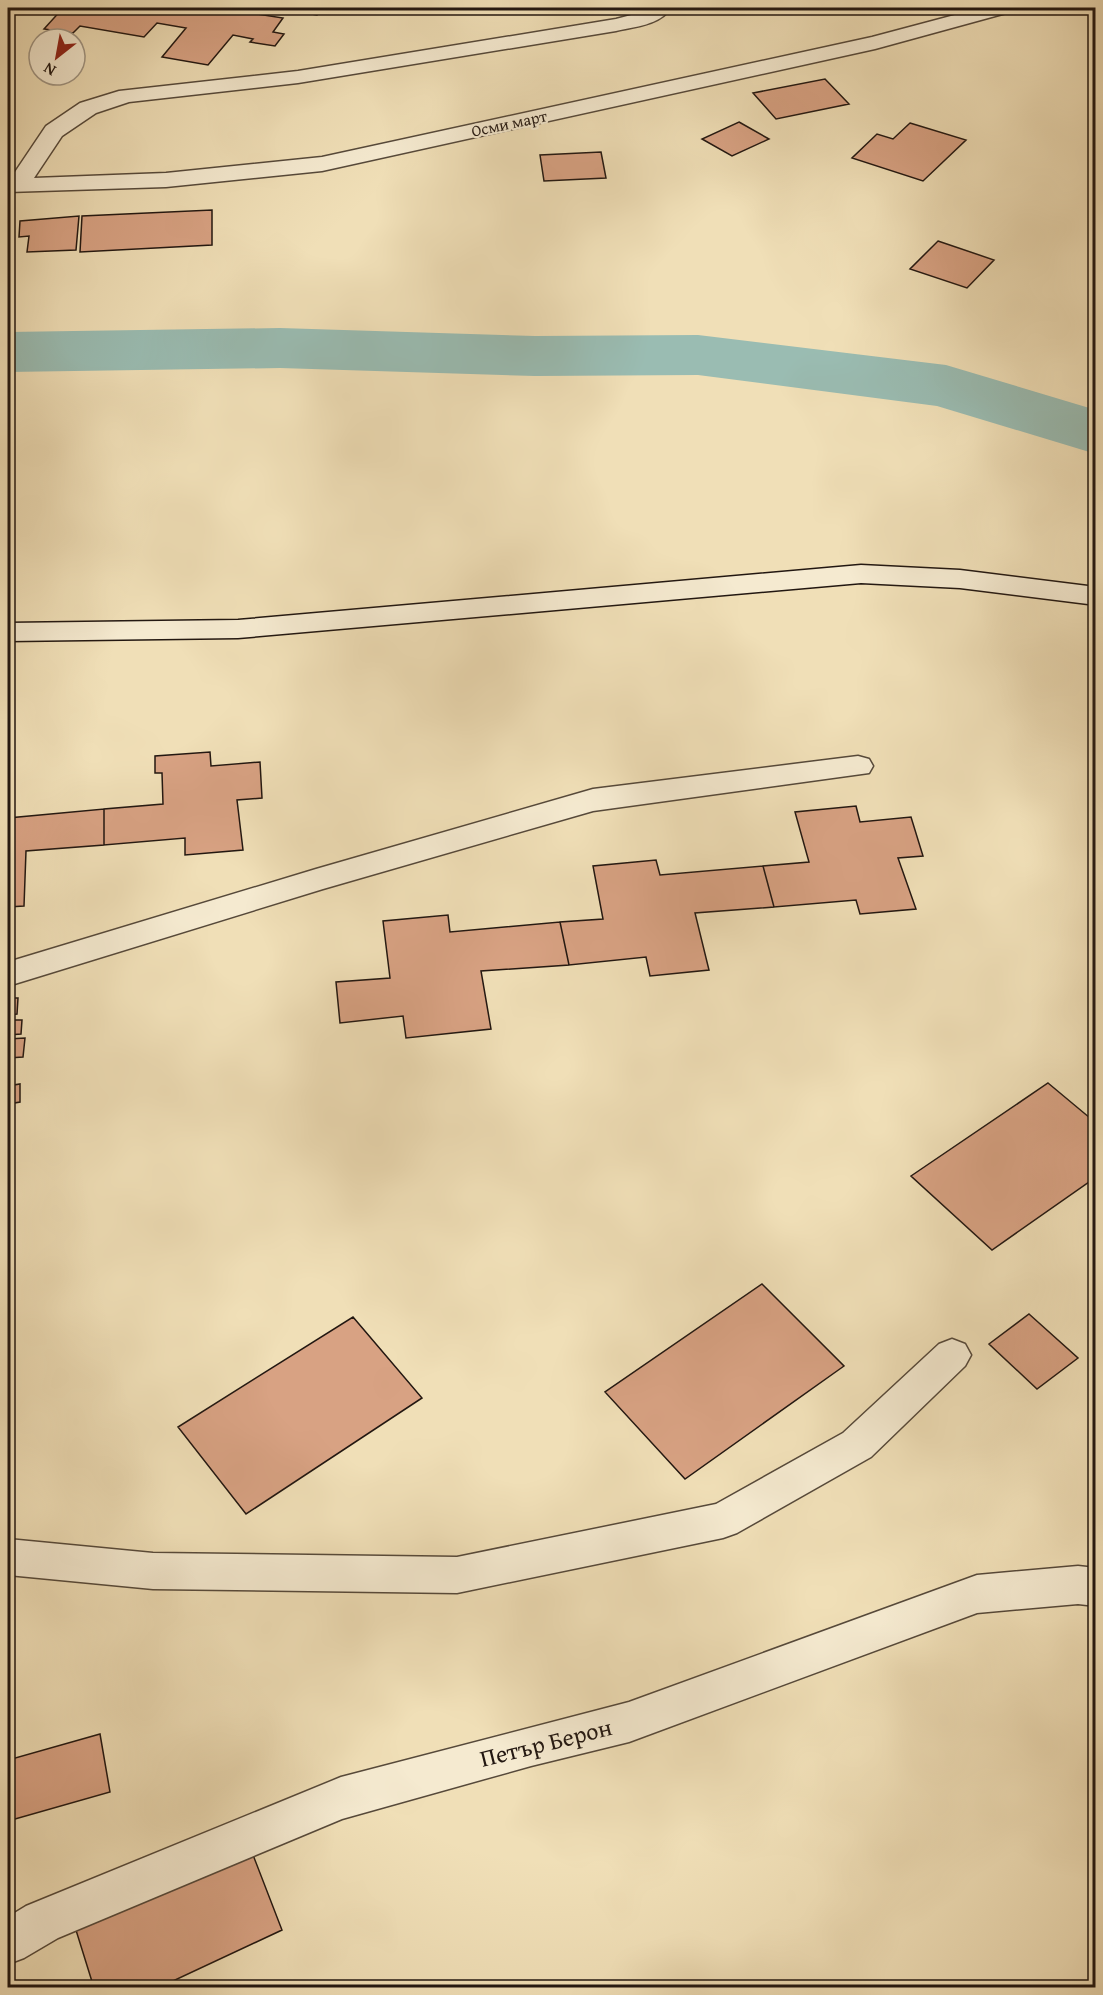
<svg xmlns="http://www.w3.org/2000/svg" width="1103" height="1995" font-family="'Gentium Book Plus',serif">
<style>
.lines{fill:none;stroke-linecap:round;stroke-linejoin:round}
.river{fill:#9abcb2;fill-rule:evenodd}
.building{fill:#d8a283;stroke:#221711;stroke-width:1.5}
.street-casing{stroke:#56493a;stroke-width:3}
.secondary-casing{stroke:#221711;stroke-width:3}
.street{fill:#f5ead0;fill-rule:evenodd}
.secondary{fill:#f5ead0;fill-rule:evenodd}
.labels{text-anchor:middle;stroke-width:4.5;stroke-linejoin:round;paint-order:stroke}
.far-street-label{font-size:16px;fill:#221711;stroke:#f5ead0}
.near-street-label{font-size:24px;fill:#221711;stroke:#f5ead0}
</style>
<rect width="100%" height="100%" fill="#f0dfb7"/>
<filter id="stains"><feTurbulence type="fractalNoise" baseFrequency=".00333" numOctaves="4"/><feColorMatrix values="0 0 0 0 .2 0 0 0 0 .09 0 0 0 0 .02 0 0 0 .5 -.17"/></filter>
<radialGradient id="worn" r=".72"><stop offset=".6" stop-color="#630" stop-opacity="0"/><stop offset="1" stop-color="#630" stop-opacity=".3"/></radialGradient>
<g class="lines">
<path class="river" d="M 280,328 L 535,336 L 698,335 L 946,365 L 1096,410 L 1096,454 L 937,406 L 698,375 L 535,376 L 280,368 L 8,372 L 8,332 Z"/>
</g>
<path class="building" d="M 63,8 L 76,11 L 79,8 L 219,8 L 283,18 L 273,32 L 284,34 L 275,46 L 250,42 L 253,39 L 233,35 L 208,65 L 162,57 L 186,28 L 157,23 L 144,37 L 80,26 L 73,33 L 44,29 Z
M 219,8 L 257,8 L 253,13 Z
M 274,8 L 323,8 L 317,15 Z
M 825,79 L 849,104 L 776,119 L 753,93 Z
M 739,122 L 769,139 L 732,156 L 702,139 Z
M 910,123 L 966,140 L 923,181 L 852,158 L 877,134 L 893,139 Z
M 601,152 L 606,178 L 544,181 L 540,155 Z
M 212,210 L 212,245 L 80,252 L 82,216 Z
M 79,216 L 76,250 L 27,252 L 29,236 L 19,237 L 20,221 Z
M 938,241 L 994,260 L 967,288 L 910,269 Z
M 210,752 L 211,766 L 260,762 L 262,798 L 237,800 L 243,850 L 185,855 L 185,838 L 104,845 L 104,809 L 163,804 L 162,773 L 155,773 L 155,756 Z
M 856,806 L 860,822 L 911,817 L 923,856 L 898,858 L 916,909 L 860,914 L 856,900 L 774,907 L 763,866 L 809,862 L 795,812 Z
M 104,809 L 104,845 L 26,851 L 24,906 L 8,907 L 8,818 Z
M 656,860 L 660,875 L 763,866 L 774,907 L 695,913 L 709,970 L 650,976 L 646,957 L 569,965 L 560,922 L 603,919 L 593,866 Z
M 448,915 L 450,932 L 560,922 L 569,965 L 481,971 L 491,1029 L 406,1038 L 403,1016 L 340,1023 L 336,982 L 390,978 L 383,921 Z
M 8,998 L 18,998 L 17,1014 L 8,1015 Z
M 8,1020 L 22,1020 L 21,1034 L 8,1035 Z
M 25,1038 L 23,1057 L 8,1058 L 8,1039 Z
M 1048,1083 L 1096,1123 L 1096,1177 L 992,1250 L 911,1176 Z
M 20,1084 L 20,1102 L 8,1104 L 8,1086 Z
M 762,1284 L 844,1366 L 685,1479 L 605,1392 Z
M 1029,1314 L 1078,1358 L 1037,1389 L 989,1344 Z
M 353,1317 L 422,1398 L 246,1514 L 178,1427 Z
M 100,1734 L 110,1792 L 8,1821 L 8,1760 Z
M 248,1842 L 282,1930 L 158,1988 L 94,1988 L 75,1927 Z"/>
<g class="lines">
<defs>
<path id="street" d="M 647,8 L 671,8 C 660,25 634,27 616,31 L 298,83 L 129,102 L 96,113 L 62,136 L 34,178 L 166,173 L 322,157 L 872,37 L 981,8 L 1013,8 L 1010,12 L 875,49 L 322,171 L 166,187 L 8,192 L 8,178 L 11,178 L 46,126 L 80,103 L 119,91 L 298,71 L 616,19 L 635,14 Z
M 858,756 L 869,759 L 873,766 L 869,773 L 593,811 L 323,889 L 8,986 L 8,962 L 316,869 L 593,789 Z
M 952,1339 L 965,1344 L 971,1355 L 965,1366 L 871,1457 L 737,1533 L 723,1538 L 457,1593 L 153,1589 L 8,1575 L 8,1539 L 153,1553 L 457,1557 L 716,1504 L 843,1433 L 939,1344 Z
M 1078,1566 L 1096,1568 L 1096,1606 L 1078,1604 L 977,1613 L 629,1742 L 531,1766 L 342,1819 L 58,1938 L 24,1958 L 8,1964 L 8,1917 L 26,1906 L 341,1777 L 629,1702 L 977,1575 Z"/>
<path id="secondary" d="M 861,565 L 960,570 L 1096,587 L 1096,605 L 960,588 L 861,583 L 238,638 L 8,641 L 8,623 L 238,620 Z"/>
</defs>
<use href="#street" class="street-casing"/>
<use href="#secondary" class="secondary-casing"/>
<use href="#street" class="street"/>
<use href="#secondary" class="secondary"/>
</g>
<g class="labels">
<g class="far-street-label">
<text transform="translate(509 123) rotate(-12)" y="6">Осми март</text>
</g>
<g class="near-street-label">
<text transform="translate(546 1743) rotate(-14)" y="8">Петър Берон</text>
</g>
</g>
<rect width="1103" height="1995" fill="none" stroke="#f0dfb7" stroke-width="30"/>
<rect x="9" y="9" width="1085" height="1977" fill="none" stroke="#221711" stroke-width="3"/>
<rect x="15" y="15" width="1073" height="1965" fill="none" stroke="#221711" stroke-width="1.5"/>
<g transform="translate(57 57) rotate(211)"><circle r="28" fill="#f5ead0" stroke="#a19684" stroke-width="1.5"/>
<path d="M0-4.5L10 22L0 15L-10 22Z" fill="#8f2418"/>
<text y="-9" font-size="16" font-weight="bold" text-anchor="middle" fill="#221711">N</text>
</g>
<rect width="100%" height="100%" filter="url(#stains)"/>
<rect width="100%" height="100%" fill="url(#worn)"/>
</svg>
